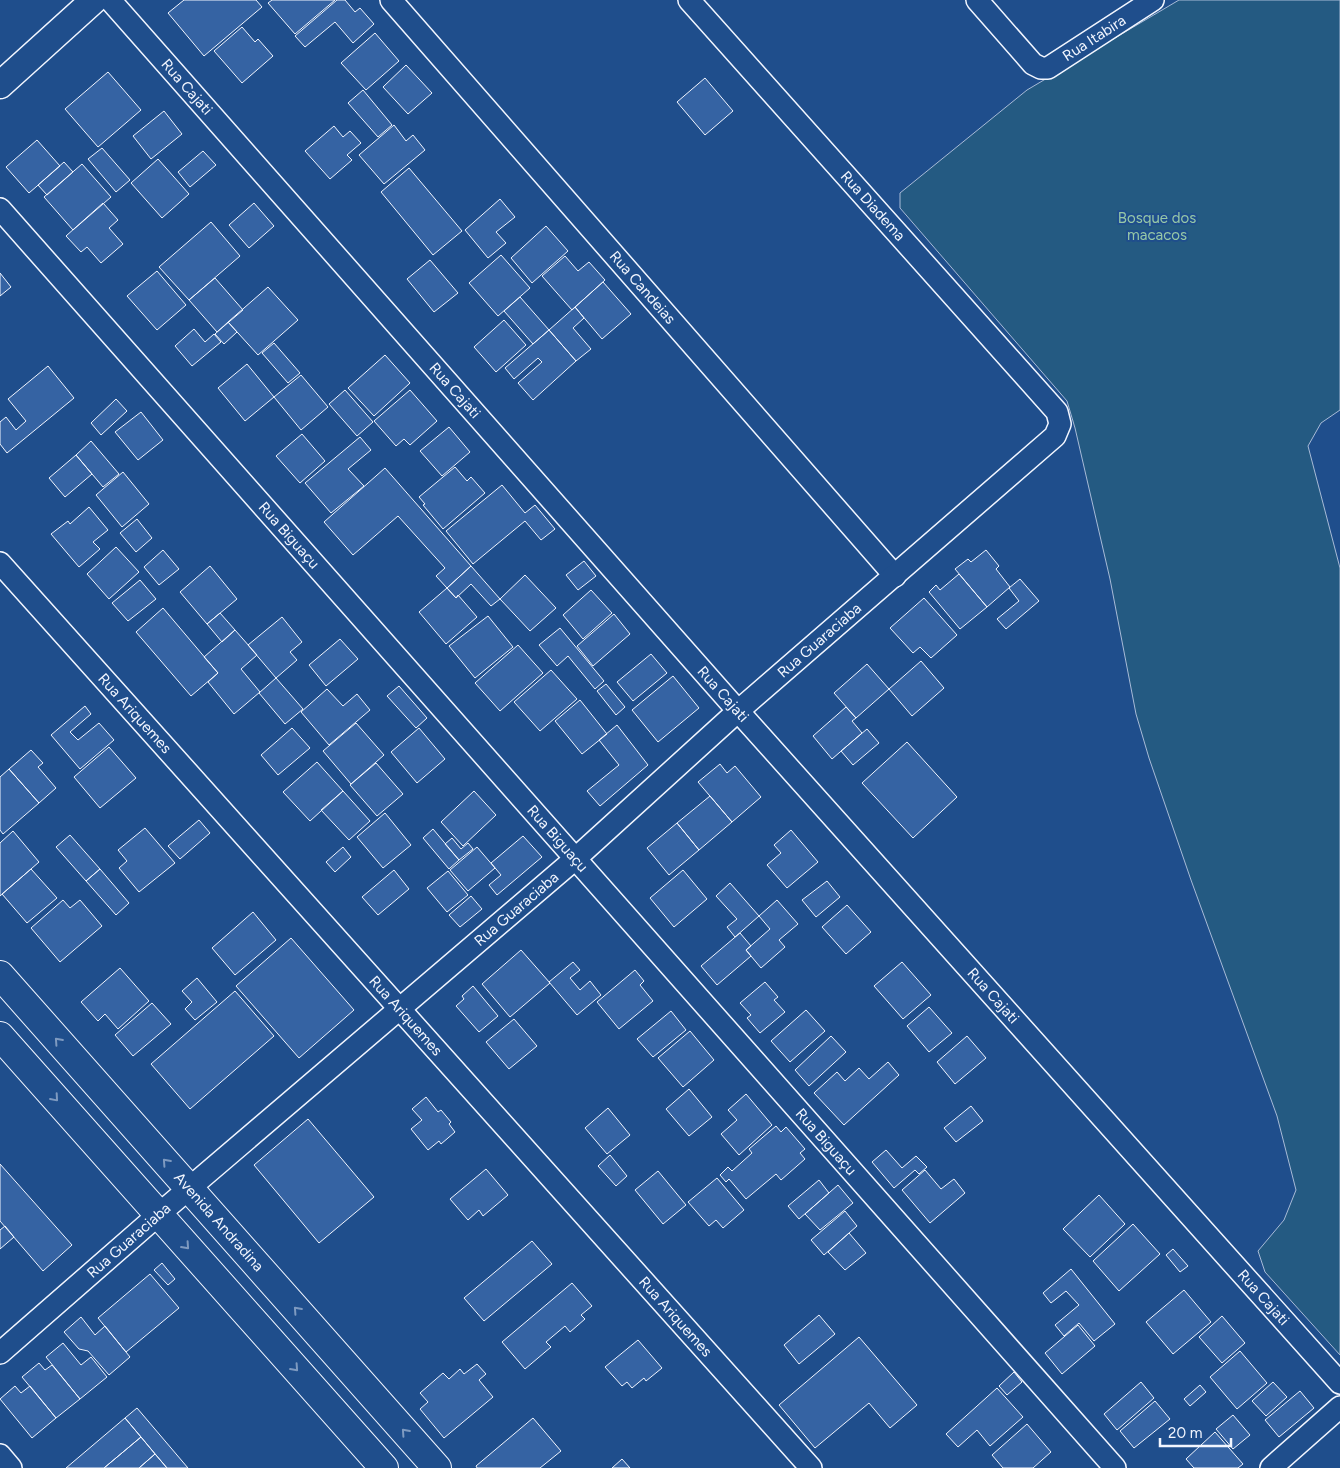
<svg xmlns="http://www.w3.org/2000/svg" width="1340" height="1468" font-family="Figtree,sans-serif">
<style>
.green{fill:#245a82;stroke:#a8bbd7}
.building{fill:#3563a3;stroke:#f2f6ff}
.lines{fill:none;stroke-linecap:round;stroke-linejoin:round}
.minor-casing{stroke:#f2f6ff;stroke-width:24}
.tertiary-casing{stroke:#f2f6ff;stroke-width:29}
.secondary-casing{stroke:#f2f6ff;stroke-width:30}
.minor{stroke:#1f4e8c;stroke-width:21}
.tertiary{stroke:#1f4e8c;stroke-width:26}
.secondary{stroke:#1f4e8c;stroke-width:28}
.oneway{stroke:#7e9ac0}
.labels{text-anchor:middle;stroke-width:4;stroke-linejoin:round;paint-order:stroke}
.street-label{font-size:15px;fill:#f2f6ff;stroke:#1f4e8c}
.park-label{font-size:15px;fill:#97c8a6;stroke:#1f4e8c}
</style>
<rect width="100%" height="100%" fill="#1f4e8c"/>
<path class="green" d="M 1179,0 L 1340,0 L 1340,410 L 1321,423 L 1308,446 L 1340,568 L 1340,1355 L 1265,1272 L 1258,1251 L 1284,1220 L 1296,1190 L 1277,1116 L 1191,880 L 1149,758 L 1136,714 L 1110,579 L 1075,428 L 1067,401 L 900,208 L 900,193 L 1027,90 Z"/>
<path class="building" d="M 184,0 L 256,0 L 262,7 L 204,56 L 168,13 Z
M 272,0 L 335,0 L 295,34 L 268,3 Z
M 337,0 L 345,0 L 355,12 L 360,8 L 374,24 L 353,43 L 335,22 L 305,47 L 295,36 Z
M 242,27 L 255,42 L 258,39 L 273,56 L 242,83 L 214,51 Z
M 375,33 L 399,61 L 366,90 L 341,63 Z
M 406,65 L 432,93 L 408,114 L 383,87 Z
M 108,72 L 141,110 L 98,147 L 65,109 Z
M 705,78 L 733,111 L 705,135 L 677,102 Z
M 363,90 L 392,125 L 378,137 L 348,103 Z
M 164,111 L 182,134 L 151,159 L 133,136 Z
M 394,125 L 406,141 L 413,135 L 425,150 L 384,184 L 359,155 Z
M 334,126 L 343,137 L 350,131 L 361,143 L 347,155 L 352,160 L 330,179 L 305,151 Z
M 37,140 L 60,166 L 29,193 L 6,167 Z
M 102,148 L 130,180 L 116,192 L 88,159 Z
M 203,151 L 216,165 L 190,187 L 178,172 Z
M 158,159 L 189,194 L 162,218 L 131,183 Z
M 64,162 L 73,172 L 47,195 L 38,185 Z
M 82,164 L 111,197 L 73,230 L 44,197 Z
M 409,168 L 462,231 L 433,255 L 381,192 Z
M 500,199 L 515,217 L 496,232 L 506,243 L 488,258 L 465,230 Z
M 103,203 L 118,220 L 109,228 L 123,244 L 101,263 L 87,247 L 81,252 L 66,236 Z
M 254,203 L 274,226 L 249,248 L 229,225 Z
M 211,222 L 240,256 L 189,300 L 159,267 Z
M 546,226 L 568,251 L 532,283 L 511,258 Z
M 501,255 L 530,288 L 498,316 L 469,283 Z
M 565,256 L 578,271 L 589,262 L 605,280 L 572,310 L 542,276 Z
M 430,260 L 458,293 L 434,312 L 407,279 Z
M 157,271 L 186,305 L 157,330 L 127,296 Z
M 0,273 L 11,287 L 0,296 Z
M 215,278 L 243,310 L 217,332 L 189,300 Z
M 603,282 L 631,314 L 602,339 L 575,307 Z
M 268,287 L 298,320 L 258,355 L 228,322 Z
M 520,297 L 549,330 L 533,344 L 504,311 Z
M 575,307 L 584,318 L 573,328 L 591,349 L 576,361 L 549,330 Z
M 504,320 L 526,345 L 496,372 L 474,347 Z
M 228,322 L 237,332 L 224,344 L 215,334 Z
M 194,329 L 205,342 L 214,334 L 221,342 L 192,366 L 175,346 Z
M 549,330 L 576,361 L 533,400 L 518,383 L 542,362 L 538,358 L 514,379 L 505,368 Z
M 274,343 L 300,373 L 288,383 L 262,353 Z
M 385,355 L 410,383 L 374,416 L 348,388 Z
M 247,364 L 274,397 L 245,421 L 218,388 Z
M 48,366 L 74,398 L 7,453 L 0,444 L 0,422 L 6,417 L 16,430 L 26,421 L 8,399 Z
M 301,375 L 328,407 L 301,430 L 274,397 Z
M 345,390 L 373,422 L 357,436 L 329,404 Z
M 410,390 L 437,421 L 410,445 L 404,439 L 396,446 L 374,421 Z
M 116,399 L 127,411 L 101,435 L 91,423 Z
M 141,412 L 163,440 L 138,460 L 115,432 Z
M 449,427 L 470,452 L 442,476 L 420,451 Z
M 302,434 L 325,461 L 300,483 L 276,456 Z
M 360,437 L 371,450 L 348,469 L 364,486 L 331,513 L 305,483 Z
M 91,441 L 119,474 L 103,487 L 76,455 Z
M 76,455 L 92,474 L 65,497 L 49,478 Z
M 455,467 L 467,481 L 471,477 L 485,493 L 443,529 L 423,505 L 425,504 L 419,497 Z
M 385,468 L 471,566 L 447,588 L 436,576 L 445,568 L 398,516 L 353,555 L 324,522 Z
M 123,472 L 149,504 L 122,527 L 96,495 Z
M 502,485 L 525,513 L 535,505 L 555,529 L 541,540 L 525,521 L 473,564 L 446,531 Z
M 89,507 L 108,530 L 93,542 L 100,549 L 79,567 L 51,534 L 68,521 L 70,524 Z
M 137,519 L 152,538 L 136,552 L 120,533 Z
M 116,547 L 139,572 L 109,599 L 87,574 Z
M 163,550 L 179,569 L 159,585 L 144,567 Z
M 986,550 L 999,566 L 996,569 L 1010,587 L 987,607 L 955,569 L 968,559 L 971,562 Z
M 584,561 L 596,576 L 578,590 L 566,575 Z
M 210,566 L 237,599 L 207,624 L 180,592 Z
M 471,566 L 500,599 L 491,606 L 471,584 L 456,598 L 447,588 Z
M 959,574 L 987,607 L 960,629 L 929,592 L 936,585 L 940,590 Z
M 525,575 L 556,608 L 530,631 L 500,599 Z
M 1020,579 L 1039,601 L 1006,629 L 997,619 L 1019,601 L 1009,588 Z
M 140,580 L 156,599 L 128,621 L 112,603 Z
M 447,588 L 456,598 L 458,595 L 477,617 L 446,644 L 419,612 Z
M 591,590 L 612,613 L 583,639 L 563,615 Z
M 924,598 L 957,635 L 931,658 L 920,647 L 913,653 L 890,628 Z
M 163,608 L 218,673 L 191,696 L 136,632 Z
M 220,613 L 235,630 L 222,642 L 207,624 Z
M 614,614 L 630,634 L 593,666 L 577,646 Z
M 488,616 L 513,647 L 475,678 L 449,646 Z
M 282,617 L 302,642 L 290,652 L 297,660 L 276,678 L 248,645 Z
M 560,628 L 604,681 L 595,689 L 568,656 L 557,666 L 539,645 Z
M 235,630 L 257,655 L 241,669 L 260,692 L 234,714 L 208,682 L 218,673 L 204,657 Z
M 340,639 L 358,659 L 326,686 L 309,665 Z
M 518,645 L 543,673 L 500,711 L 475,683 Z
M 651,654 L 667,673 L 633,701 L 617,682 Z
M 921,661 L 944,688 L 912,716 L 889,689 Z
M 867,664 L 889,689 L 856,718 L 834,693 Z
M 551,670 L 577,699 L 540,731 L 514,702 Z
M 673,676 L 699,708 L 658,742 L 632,710 Z
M 276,678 L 303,709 L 285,724 L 259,693 Z
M 606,684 L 625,707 L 616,715 L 597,691 Z
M 399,686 L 427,718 L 416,728 L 387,696 Z
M 327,689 L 343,706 L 357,694 L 370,710 L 329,745 L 301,712 Z
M 580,700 L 607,734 L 582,754 L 555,721 Z
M 85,706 L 91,714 L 70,732 L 78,740 L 99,723 L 114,740 L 80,769 L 51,735 Z
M 846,707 L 856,718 L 852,721 L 862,733 L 832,759 L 813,736 Z
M 356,723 L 384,755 L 351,784 L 323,751 Z
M 617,725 L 648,765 L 600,806 L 587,791 L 619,765 L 599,740 Z
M 292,728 L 310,748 L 278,775 L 261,755 Z
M 419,728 L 445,759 L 417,783 L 391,752 Z
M 867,729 L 879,743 L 853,765 L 841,751 Z
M 907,742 L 957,797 L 913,838 L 862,783 Z
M 109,747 L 136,778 L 100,808 L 74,777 Z
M 31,750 L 43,763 L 38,767 L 56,788 L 39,803 L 9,769 Z
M 317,762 L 343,791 L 310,821 L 283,792 Z
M 376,763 L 403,794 L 377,816 L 350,785 Z
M 720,764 L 727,773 L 735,766 L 761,797 L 732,822 L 698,782 Z
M 9,769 L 39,803 L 3,834 L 0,830 L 0,777 Z
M 343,791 L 370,821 L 349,840 L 321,810 Z
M 474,791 L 496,815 L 463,846 L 441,822 Z
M 710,796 L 732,822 L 699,850 L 677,823 Z
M 385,813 L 411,845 L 383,868 L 357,837 Z
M 199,820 L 210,833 L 180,859 L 168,846 Z
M 677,823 L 699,850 L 669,875 L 647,848 Z
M 145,828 L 175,863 L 139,892 L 119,868 L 127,861 L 118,850 Z
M 433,829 L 459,860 L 449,869 L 423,838 Z
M 791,830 L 818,862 L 787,888 L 767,865 L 781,853 L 774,845 Z
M 13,831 L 39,862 L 0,896 L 0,843 Z
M 70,835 L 100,869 L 86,881 L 56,847 Z
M 523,836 L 542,857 L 497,895 L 489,885 L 501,875 L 491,863 Z
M 452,838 L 461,849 L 468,843 L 473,849 L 459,860 L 445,844 Z
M 343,847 L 351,857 L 335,872 L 326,862 Z
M 477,847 L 495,868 L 468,891 L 450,870 Z
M 31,869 L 57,898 L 27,923 L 2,894 Z
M 100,869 L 129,903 L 116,915 L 86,881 Z
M 394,870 L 409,889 L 378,915 L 362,897 Z
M 683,870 L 707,899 L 674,927 L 650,898 Z
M 448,871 L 468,895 L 447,912 L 427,888 Z
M 827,881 L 840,897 L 816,917 L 802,900 Z
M 730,883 L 759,916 L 735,937 L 727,927 L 737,919 L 716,896 Z
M 471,896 L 482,909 L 460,927 L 449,915 Z
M 63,900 L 70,908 L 80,900 L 102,926 L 60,962 L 31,928 Z
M 777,900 L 798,924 L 779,940 L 785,947 L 761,968 L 746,950 L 770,929 L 759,916 Z
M 847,905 L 871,932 L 846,954 L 822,927 Z
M 253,912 L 276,940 L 235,975 L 212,948 Z
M 740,933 L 751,946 L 746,950 L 751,956 L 717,985 L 701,966 Z
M 291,938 L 354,1010 L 299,1058 L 236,986 Z
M 521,950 L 550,983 L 510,1017 L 482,984 Z
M 573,962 L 580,970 L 570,978 L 580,990 L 590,981 L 601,995 L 577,1015 L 549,982 Z
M 902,962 L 931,995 L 903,1019 L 874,986 Z
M 120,968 L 149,1001 L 118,1029 L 105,1014 L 98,1021 L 81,1002 Z
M 635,970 L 644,981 L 640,985 L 653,1001 L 619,1029 L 597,1002 Z
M 197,978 L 217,1002 L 195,1020 L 185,1009 L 192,1002 L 182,991 Z
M 765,982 L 778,997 L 774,1000 L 785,1012 L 760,1033 L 747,1018 L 751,1015 L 740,1003 Z
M 473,986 L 498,1016 L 479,1032 L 456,1006 L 464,999 L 462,996 Z
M 235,991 L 274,1036 L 190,1109 L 151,1064 Z
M 152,1003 L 171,1024 L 133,1056 L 115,1035 Z
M 929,1007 L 952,1033 L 929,1052 L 907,1026 Z
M 806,1010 L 825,1031 L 790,1062 L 771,1041 Z
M 671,1011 L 686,1030 L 653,1057 L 637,1039 Z
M 514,1019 L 537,1046 L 509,1069 L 486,1042 Z
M 690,1031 L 714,1060 L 683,1087 L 658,1058 Z
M 831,1036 L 846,1052 L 809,1086 L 795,1070 Z
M 967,1036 L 986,1058 L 955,1084 L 937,1062 Z
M 888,1062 L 899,1075 L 844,1125 L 814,1093 L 837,1072 L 845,1081 L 859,1068 L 869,1079 Z
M 689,1089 L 712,1117 L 689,1136 L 666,1109 Z
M 746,1094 L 772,1125 L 739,1155 L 721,1134 L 737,1120 L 728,1110 Z
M 426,1097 L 438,1112 L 441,1110 L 451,1122 L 449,1124 L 455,1132 L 441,1144 L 439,1141 L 428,1150 L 411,1129 L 422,1120 L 412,1109 Z
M 971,1106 L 983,1121 L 956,1142 L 944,1128 Z
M 608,1108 L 630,1135 L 607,1154 L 585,1128 Z
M 308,1119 L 374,1197 L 319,1243 L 254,1165 Z
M 776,1126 L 781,1132 L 786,1127 L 805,1149 L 800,1153 L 805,1159 L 781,1180 L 776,1174 L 746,1199 L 729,1179 L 726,1182 L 720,1175 L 728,1167 L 732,1171 L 752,1153 L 749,1149 Z
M 886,1150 L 902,1168 L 916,1156 L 927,1167 L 919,1174 L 915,1170 L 894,1188 L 872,1162 Z
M 610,1155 L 627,1176 L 616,1186 L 598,1166 Z
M 0,1164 L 72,1245 L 43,1271 L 0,1221 Z
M 486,1169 L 508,1195 L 483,1216 L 479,1210 L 468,1220 L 450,1199 Z
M 925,1170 L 941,1189 L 954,1179 L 965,1193 L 930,1223 L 902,1190 Z
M 658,1171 L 686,1205 L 663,1224 L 635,1190 Z
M 717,1178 L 744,1210 L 723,1228 L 716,1220 L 709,1226 L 688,1202 Z
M 819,1180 L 829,1193 L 799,1219 L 788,1206 Z
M 838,1185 L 853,1203 L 820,1230 L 805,1214 Z
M 1099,1195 L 1125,1224 L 1090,1257 L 1063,1229 Z
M 845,1211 L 857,1226 L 824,1255 L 811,1240 Z
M 1133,1224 L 1160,1254 L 1119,1291 L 1093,1261 Z
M 5,1226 L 14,1237 L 0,1249 L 0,1230 Z
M 849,1233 L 866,1253 L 845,1270 L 828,1252 Z
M 532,1241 L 552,1264 L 484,1321 L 464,1298 Z
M 1173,1249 L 1188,1266 L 1180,1272 L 1166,1255 Z
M 162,1263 L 175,1279 L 168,1285 L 154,1270 Z
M 1071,1269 L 1115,1324 L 1094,1341 L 1079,1323 L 1064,1336 L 1055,1325 L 1079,1305 L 1066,1291 L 1051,1303 L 1043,1293 Z
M 150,1274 L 179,1308 L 126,1352 L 98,1318 Z
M 572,1283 L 592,1306 L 581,1315 L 585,1319 L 570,1332 L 565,1326 L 546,1342 L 551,1347 L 525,1369 L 502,1342 Z
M 1184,1290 L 1211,1322 L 1173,1354 L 1146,1322 Z
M 819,1315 L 835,1334 L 799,1364 L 784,1345 Z
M 1222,1316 L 1245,1343 L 1222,1363 L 1199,1337 Z
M 81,1317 L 95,1335 L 105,1326 L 130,1357 L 109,1375 L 88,1351 L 79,1349 L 64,1332 Z
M 1078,1325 L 1095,1346 L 1062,1374 L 1045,1353 Z
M 859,1337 L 917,1405 L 890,1428 L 869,1403 L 815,1448 L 779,1405 Z
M 638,1340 L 662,1368 L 646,1381 L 644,1378 L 632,1388 L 627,1382 L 622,1386 L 605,1367 Z
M 63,1343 L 81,1365 L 91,1357 L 107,1377 L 80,1399 L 46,1357 Z
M 1240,1351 L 1267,1383 L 1237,1409 L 1210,1377 Z
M 39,1363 L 45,1370 L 52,1365 L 80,1399 L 56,1418 L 22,1377 Z
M 477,1364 L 486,1374 L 479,1380 L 493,1397 L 444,1438 L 420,1409 L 428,1402 L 420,1393 L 443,1373 L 449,1379 L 460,1369 L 464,1374 Z
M 1014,1372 L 1022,1382 L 1007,1395 L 999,1386 Z
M 1141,1382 L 1154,1398 L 1117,1430 L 1104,1414 Z
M 1273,1382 L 1287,1397 L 1266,1416 L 1252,1401 Z
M 1200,1385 L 1206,1392 L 1190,1406 L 1184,1399 Z
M 15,1386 L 21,1393 L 30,1386 L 56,1418 L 32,1438 L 0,1399 Z
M 997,1388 L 1023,1417 L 990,1446 L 977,1430 L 958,1447 L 946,1434 Z
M 1300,1391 L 1314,1408 L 1279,1437 L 1265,1420 Z
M 1155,1401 L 1170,1419 L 1134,1448 L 1120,1431 Z
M 137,1408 L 188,1468 L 167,1468 L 125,1418 Z
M 1233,1415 L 1250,1435 L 1233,1449 L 1216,1429 Z
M 125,1418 L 141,1437 L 104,1468 L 66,1468 Z
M 533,1418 L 561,1451 L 540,1468 L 477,1468 L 476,1466 Z
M 1027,1424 L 1051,1452 L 1033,1468 L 1003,1468 L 992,1455 Z
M 1215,1432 L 1243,1464 L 1238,1468 L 1194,1468 L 1186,1459 Z
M 141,1437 L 155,1454 L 139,1468 L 104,1468 Z
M 155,1454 L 167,1468 L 139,1468 Z
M 622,1459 L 630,1468 L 612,1468 Z"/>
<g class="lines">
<defs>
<g id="minor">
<path id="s1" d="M 110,0 L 738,711 L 1340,1383"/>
<path id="s2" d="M 391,0 L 895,576"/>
<path id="s3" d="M 977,0 L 1033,64 L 1041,68 L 1048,68 L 1153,0"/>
<path id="s4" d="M 0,209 L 1115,1468"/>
<path id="s5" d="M 0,563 L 811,1468"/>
<path id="s6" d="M 0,1353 L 158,1215 L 575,859 L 738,711 L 1055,436 L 1060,424 L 1057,412 L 689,0"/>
<path d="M 0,1455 L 11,1468"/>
<path d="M 1271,1468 L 1340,1407"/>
</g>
<path id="tertiary" d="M 0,85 L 94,0"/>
<g id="secondary">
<path id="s7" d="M 0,975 L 437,1468"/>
<path d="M 0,1036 L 384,1468"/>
</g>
</defs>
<use href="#minor" class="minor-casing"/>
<use href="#tertiary" class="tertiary-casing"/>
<use href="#secondary" class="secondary-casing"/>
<use href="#minor" class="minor"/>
<use href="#tertiary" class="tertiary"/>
<use href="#secondary" class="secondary"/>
</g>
<defs><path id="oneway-chevron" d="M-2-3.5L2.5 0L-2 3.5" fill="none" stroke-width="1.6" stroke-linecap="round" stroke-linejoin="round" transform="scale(1.25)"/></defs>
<g class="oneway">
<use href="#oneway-chevron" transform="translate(58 1041) rotate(-132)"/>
<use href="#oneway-chevron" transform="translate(55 1098) rotate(49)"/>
<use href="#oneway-chevron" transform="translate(166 1162) rotate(-132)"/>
<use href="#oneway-chevron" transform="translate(186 1246) rotate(48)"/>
<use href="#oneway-chevron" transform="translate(297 1310) rotate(-132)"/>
<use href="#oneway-chevron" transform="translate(295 1368) rotate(48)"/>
<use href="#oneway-chevron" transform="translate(405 1432) rotate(-132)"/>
</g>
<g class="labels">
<g class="street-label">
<text dy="5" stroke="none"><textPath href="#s3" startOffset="156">Rua Itabira</textPath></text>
<text dy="5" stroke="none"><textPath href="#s1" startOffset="116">Rua Cajati</textPath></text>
<text transform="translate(873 206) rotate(48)" y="5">Rua Diadema</text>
<text dy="5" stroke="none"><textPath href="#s2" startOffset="382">Rua Candeias</textPath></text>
<text dy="5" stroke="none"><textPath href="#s1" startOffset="521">Rua Cajati</textPath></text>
<text dy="5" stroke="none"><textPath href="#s4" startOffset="436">Rua Biguaçu</textPath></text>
<text dy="5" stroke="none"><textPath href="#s6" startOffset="1086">Rua Guaraciaba</textPath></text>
<text dy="5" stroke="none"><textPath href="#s1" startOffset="926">Rua Cajati</textPath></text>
<text dy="5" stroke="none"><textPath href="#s5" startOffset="202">Rua Ariquemes</textPath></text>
<text dy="5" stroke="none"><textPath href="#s4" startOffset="841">Rua Biguaçu</textPath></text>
<text dy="5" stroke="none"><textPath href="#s6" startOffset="681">Rua Guaraciaba</textPath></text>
<text dy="5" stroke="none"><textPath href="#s1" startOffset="1331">Rua Cajati</textPath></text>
<text dy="5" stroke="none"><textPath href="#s5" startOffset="608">Rua Ariquemes</textPath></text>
<text dy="5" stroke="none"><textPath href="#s4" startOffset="1246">Rua Biguaçu</textPath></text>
<text dy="5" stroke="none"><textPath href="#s7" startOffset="330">Avenida Andradina</textPath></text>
<text dy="5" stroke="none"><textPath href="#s6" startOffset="171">Rua Guaraciaba</textPath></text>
<text dy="5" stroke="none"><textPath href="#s1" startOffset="1736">Rua Cajati</textPath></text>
<text dy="5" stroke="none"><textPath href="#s5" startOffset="1012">Rua Ariquemes</textPath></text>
</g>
<g class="park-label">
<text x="1157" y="223">Bosque dos<tspan x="1157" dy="17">macacos</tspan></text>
</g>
</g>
<path d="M1160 1438v8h71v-8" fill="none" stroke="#f2f6ff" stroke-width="2.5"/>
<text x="1168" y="1438" font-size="15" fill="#f2f6ff" stroke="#1f4e8c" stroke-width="4" paint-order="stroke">20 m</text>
</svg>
